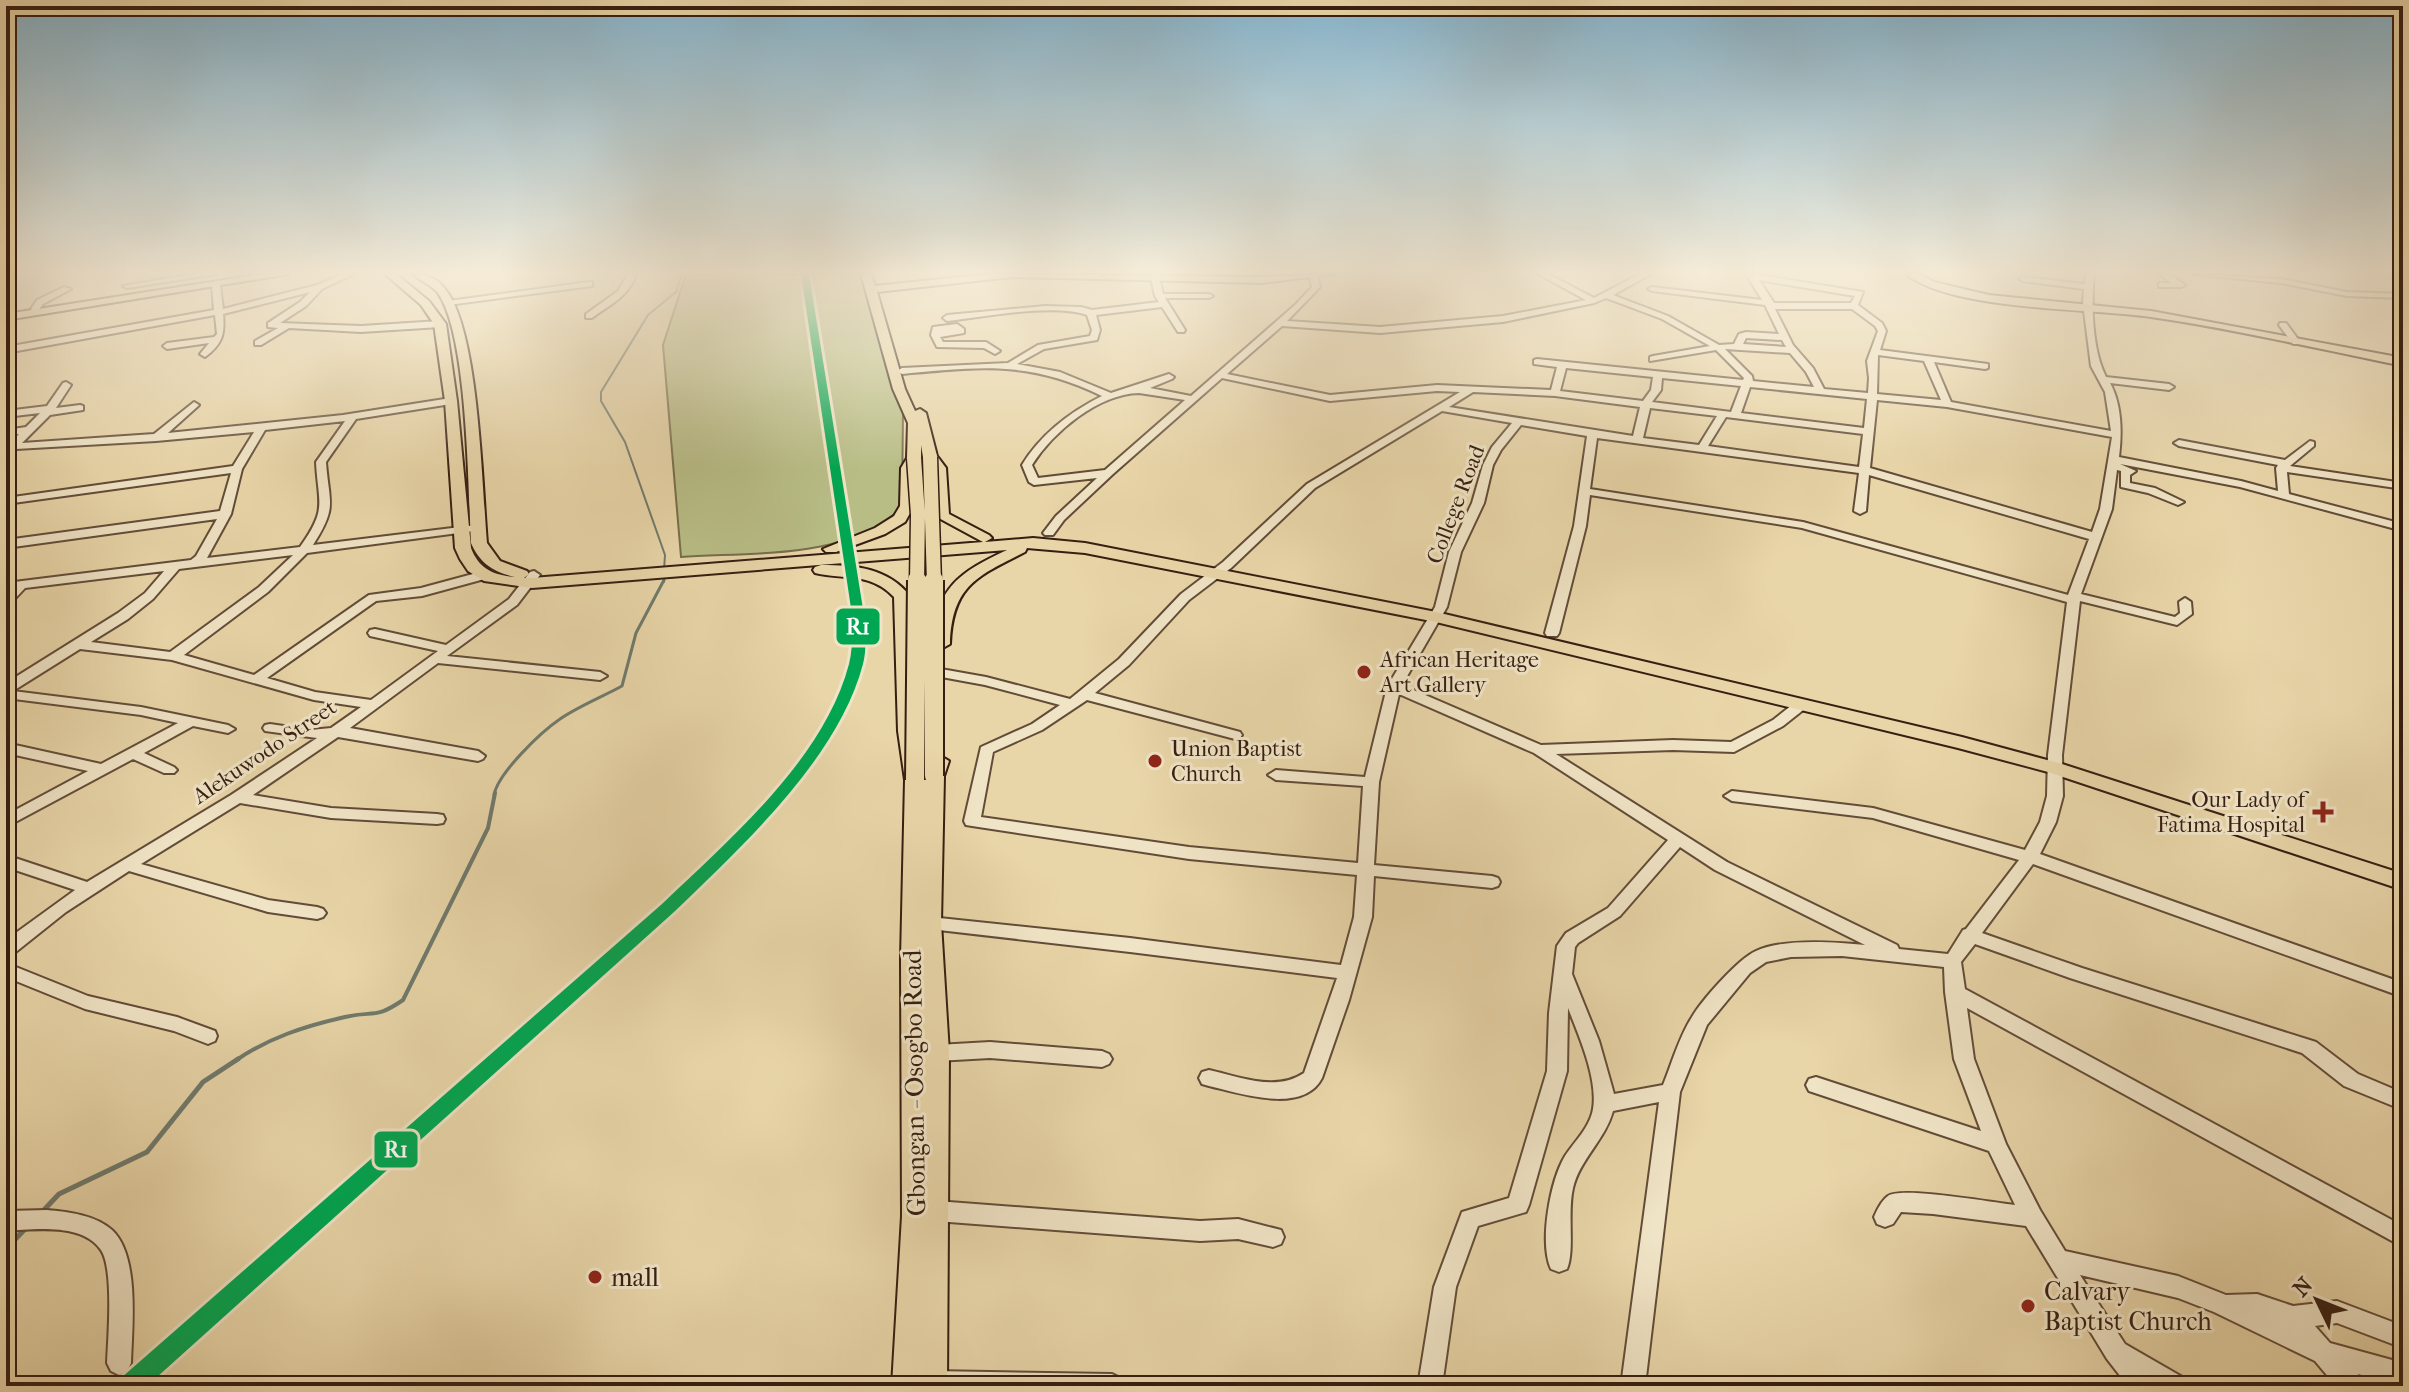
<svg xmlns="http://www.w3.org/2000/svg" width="2409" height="1392" font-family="'IM FELL French Canon',serif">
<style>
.green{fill:#b8bd86;stroke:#776e4c;stroke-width:2}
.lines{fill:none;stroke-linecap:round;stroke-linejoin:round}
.stream-far3{stroke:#707a6d;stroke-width:2}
.stream-far2{stroke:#707a6d;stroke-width:3}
.stream-far1{stroke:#707a6d;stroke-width:4}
.stream{stroke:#707a6d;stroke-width:5}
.minor-casing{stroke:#624c38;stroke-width:4}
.major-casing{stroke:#361e12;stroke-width:4}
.minor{fill:#f0e4c6;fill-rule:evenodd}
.major{fill:#e8d5a8;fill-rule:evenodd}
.major-bridge-far1-casing{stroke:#361e12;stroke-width:17;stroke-linecap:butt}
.major-bridge-casing{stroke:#361e12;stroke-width:22;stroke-linecap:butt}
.major-bridge-far1{stroke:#e8d5a8;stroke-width:14}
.major-bridge{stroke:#e8d5a8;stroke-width:18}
.rail-1-casing{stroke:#f0e4c6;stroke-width:6}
.rail-1{fill:#00a651;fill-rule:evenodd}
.poi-dot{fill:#8f2418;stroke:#f0e4c6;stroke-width:3}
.labels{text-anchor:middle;stroke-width:6;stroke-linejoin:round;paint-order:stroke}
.street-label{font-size:22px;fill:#361e12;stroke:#f0e4c6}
.poi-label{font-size:22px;fill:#361e12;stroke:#f0e4c6;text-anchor:start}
.near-street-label{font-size:26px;fill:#361e12;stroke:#f0e4c6}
.near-poi-label{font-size:26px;fill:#361e12;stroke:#f0e4c6;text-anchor:start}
.line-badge{stroke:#f0e4c6;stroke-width:3}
.badge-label{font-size:22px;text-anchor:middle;font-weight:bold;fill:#fff}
</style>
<rect width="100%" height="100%" fill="#e8d5a8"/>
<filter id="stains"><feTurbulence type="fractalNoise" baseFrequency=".0025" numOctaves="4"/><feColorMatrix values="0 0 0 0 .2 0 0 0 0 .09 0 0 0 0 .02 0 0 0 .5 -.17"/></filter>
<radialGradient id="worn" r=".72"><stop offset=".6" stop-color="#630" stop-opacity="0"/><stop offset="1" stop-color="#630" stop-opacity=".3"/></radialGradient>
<path class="green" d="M 686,274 L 863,274 L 903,410 L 902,507 C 852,560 749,552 681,557 L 663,345 Z"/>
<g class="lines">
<path class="stream-far3" d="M 664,570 L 665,555 L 625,442 L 601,401 L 601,392 L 648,315 L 676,292 L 682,274
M 664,577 L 664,582"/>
<path class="stream-far2" d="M 494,795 C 498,773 541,732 560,719 C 579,706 602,697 622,686 L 636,633 L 664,580"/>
<path class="stream-far1" d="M 235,1061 C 268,1038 305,1026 345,1017 C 374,1010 374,1020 403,1000 L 488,828 L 495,793"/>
<path class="stream" d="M 42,1212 L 59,1194 L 147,1152 L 203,1082 L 238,1059
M 6,1249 L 25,1229"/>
<defs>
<path id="minor" d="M 194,274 L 217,274 L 127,288 L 123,286 Z
M 343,274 L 354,274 L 322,289 L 306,306 L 280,323 L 361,326 L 440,321 L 444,324 L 440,327 L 361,332 L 289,328 L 261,345 L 255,345 L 255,341 L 278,328 L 268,327 L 268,323 L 300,302 L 310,292 L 223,314 C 225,335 222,344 205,357 L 200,354 L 209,343 L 167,349 L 163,346 L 167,343 L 214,337 L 217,334 L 215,315 L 6,353 L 6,347 L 214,310 L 212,285 L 216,283 L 220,285 L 223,309 L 317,285 Z
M 628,274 L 636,274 C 630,296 609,305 592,318 L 586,318 L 586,314 L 618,291 Z
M 1150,274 L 1158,274 L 1163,294 L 1209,294 L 1213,296 L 1209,298 L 1165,298 L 1185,330 L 1184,332 L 1178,332 L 1162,307 L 1096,315 L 1100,330 L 1097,340 L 1044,349 L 1017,364 L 1060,372 L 1111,393 L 1169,374 L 1174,377 L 1172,379 L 1150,388 L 1191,396 L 1295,305 L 1312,287 L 1310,277 L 1314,275 L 1318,277 L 1320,287 L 1287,321 L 1380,327 L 1503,316 L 1586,300 L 1538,274 L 1548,274 L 1594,298 L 1640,274 L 1651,274 L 1613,295 L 1668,316 L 1719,345 L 1734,344 L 1739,334 L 1746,332 L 1779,334 L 1765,305 L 1652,291 L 1648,289 L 1652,287 L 1762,300 L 1746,274 L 1754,274 L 1863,292 L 1858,305 L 1882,323 L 1886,331 L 1880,350 L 1988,364 L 1988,368 L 1985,369 L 1934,362 L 1951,402 L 2111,431 L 2105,392 L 2091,366 L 2083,303 L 2084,289 L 2023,281 L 2019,279 L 2023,277 L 2085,284 L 2086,274 L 2094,274 C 2091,305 2092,350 2106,377 L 2169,384 L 2174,387 L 2169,390 L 2110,383 C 2122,405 2122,433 2119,457 L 2241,481 L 2278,491 L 2276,468 L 2278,465 L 2179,446 L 2174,443 L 2179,440 L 2285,460 L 2310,441 L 2314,442 L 2314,446 L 2290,466 L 2403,483 L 2403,489 L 2287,472 L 2289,494 L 2403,524 L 2403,531 L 2240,487 L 2120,464 L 2136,471 L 2130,475 L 2130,483 L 2155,488 L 2184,502 L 2178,505 L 2148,493 L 2121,487 L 2121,471 L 2117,470 L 2112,509 L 2081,594 L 2175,617 L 2180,613 L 2179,602 L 2185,598 L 2191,602 L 2192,614 L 2177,625 L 2080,601 L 2062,755 L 2063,796 L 2056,822 L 2040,854 L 2403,983 L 2403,997 L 2033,864 L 1982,933 L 2082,968 L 2316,1042 L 2358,1074 L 2403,1093 L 2403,1110 L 2344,1086 L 2302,1053 L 2070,978 L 1975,944 L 1961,962 L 1965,989 L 2403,1226 L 2403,1247 L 1967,1008 L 1974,1059 L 2006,1144 L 2040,1210 L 2065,1251 L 2178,1276 L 2226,1295 L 2257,1294 L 2293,1306 L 2337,1301 L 2403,1326 L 2403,1348 L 2337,1323 L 2315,1326 L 2330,1343 L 2403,1363 L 2403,1386 L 2358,1374 L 2364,1386 L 2336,1386 L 2315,1361 L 2214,1312 L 2178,1298 L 2080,1275 L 2125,1344 L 2184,1378 L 2188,1386 L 2128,1386 L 2107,1359 L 2026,1226 L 1933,1214 L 1901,1212 L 1893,1224 L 1885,1227 L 1877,1224 L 1874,1217 C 1877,1210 1882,1200 1888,1196 C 1900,1186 1995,1203 2015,1205 L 1989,1151 L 1809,1091 L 1806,1085 L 1809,1079 L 1816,1077 L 1981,1131 L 1954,1059 L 1945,992 L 1944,967 L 1842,956 L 1791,957 L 1766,962 L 1750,973 L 1707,1025 L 1680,1092 L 1645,1386 L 1621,1386 L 1659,1102 L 1613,1111 C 1605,1140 1580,1159 1573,1188 C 1567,1213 1575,1250 1567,1269 L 1559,1272 L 1551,1269 C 1539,1243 1550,1181 1565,1156 C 1575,1141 1590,1127 1593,1109 C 1598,1079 1579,1036 1568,1008 L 1567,1071 L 1529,1205 L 1526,1212 L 1478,1226 L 1456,1287 L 1442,1386 L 1418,1386 L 1434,1287 L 1462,1212 L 1509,1198 L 1547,1071 L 1549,1013 L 1557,946 L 1566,933 L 1608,908 L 1668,840 L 1534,753 L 1399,694 L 1379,782 L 1374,865 L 1492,876 L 1498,878 L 1500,882 L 1498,886 L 1492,888 L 1374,876 L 1372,917 L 1349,1000 L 1322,1078 C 1303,1115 1239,1093 1209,1086 L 1202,1084 L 1199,1078 L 1202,1072 L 1209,1070 C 1240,1077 1276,1092 1304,1073 L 1337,978 L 1130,952 L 930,929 L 924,927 L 921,923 L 924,919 L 930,917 L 1130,938 L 1341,965 L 1354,917 L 1357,875 L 1189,859 L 972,826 L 966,825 L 964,821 L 981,747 L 1032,724 L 1060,705 L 985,685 L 936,676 L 934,673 L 936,670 L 941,669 L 986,677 L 1070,699 L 1119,659 L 1181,594 L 1223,562 L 1307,484 L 1460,392 L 1437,391 L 1330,401 L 1222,378 L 1113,474 L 1064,520 L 1053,535 L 1045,535 L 1043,533 L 1056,516 L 1097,478 L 1034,485 L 1029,482 L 1022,465 C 1041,434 1070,412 1102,396 C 1029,360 980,367 902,374 L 897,371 L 902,368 L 1008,363 L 1038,345 L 1090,336 L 1092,330 L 1087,315 C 1053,303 984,317 947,321 L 943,318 L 947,315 L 1045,306 L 1081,307 L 1092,310 L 1159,302 L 1155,296 ZM 1759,280 L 1855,296 L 1851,303 L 1774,303 ZM 1606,298 L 1662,319 L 1710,346 L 1653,356 L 1650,357 L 1650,361 L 1716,350 L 1744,378 L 1743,380 L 1537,359 L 1534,360 L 1534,364 L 1557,367 L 1551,390 L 1437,385 L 1330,395 L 1227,374 L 1282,326 L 1380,333 L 1503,322 L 1594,303 ZM 1775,309 L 1852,309 L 1875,326 L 1878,331 L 1867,361 L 1869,378 L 1868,393 L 1824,389 L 1813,368 L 1793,345 ZM 1746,338 L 1782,340 L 1786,347 L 1743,344 ZM 1725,349 L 1790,353 L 1806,372 L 1814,387 L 1753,381 L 1752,376 ZM 1878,355 L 1924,361 L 1941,400 L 1877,394 ZM 1566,368 L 1653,377 L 1651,390 L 1643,401 L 1560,391 ZM 1662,378 L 1741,386 L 1731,412 L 1652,402 L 1661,390 ZM 1750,387 L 1867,399 L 1864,428 L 1741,413 ZM 1473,392 L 1555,396 L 1640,407 L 1633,436 L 1449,407 ZM 1139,393 L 1185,400 L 1105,470 L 1038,478 L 1032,465 C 1053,432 1098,394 1139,393 ZM 1877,400 L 1947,407 L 2112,437 L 2100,509 L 2092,532 L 1870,468 ZM 1650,408 L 1717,416 L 1699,445 L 1643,438 ZM 1442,411 L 1512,423 L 1492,447 L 1483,465 L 1472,503 L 1449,552 L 1435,607 L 1387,687 L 1365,777 L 1276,770 L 1268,775 L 1276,780 L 1363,786 L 1358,863 L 1189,847 L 981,817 L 993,752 L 1042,730 L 1087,700 L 1235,739 L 1240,738 L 1242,735 L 1240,732 L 1095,693 L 1129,665 L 1189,600 L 1231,568 L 1315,488 ZM 1726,417 L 1863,434 L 1859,467 L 1708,446 ZM 1521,425 L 1587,436 L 1574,526 L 1545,633 L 1547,636 L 1557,636 L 1559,633 L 1586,526 L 1590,495 L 1802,528 L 2067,602 L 2048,755 L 2047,796 L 2040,822 L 2025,850 L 1873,808 L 1732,791 L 1724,796 L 1732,801 L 1873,818 L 2019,860 L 1966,929 L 1963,930 L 1948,954 L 1899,949 L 1897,945 L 1727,862 L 1556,754 L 1673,750 L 1734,752 L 1783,726 L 1807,707 L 1809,704 L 1807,701 L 1797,701 L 1773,720 L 1731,742 L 1673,740 L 1541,745 L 1402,685 L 1447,607 L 1461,552 L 1484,503 L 1493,465 L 1501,450 ZM 1597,438 L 1859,473 L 1854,511 L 1860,514 L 1866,511 L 1869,475 L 2089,539 L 2068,595 L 1803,522 L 1590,489 ZM 1680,847 L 1715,870 L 1865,945 C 1835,942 1784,938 1756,951 C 1738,959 1702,1000 1692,1017 C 1679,1037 1672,1063 1663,1085 L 1614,1094 L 1599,1041 L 1572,974 L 1575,947 L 1578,943 L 1620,916 Z
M 2159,274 L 2169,274 L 2185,285 L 2181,287 L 2159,287 L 2159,283 L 2171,283 Z
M 2191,274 L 2281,279 L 2347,292 L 2403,294 L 2403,298 L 2347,296 L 2281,283 Z
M 2389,274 L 2403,275 L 2403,280 L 2390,276 Z
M 589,282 L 592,282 L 592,286 L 448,305 L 444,303 L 448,301 Z
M 64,287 L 71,289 L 43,304 L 38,311 L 32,311 L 31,309 L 37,300 Z
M 2280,323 L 2286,323 L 2300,342 L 2299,344 L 2293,344 L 2279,325 Z
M 957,324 L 964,329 L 964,333 L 940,337 L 943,342 L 986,342 L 1000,351 L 995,354 L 984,348 L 937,347 L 931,335 L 933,327 Z
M 66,382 L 71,385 L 56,408 L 80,405 L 83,406 L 83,410 L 50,415 L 22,443 L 154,434 L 194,402 L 199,405 L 197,407 L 168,433 L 343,415 L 451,398 L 456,401 L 451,404 L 356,419 L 326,462 C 329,504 338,506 313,545 L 477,525 L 483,528 L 481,530 L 307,553 L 268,592 L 184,655 L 254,675 L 369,595 L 421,588 L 484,571 L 488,572 L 490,575 L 488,578 L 422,596 L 376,601 L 267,678 L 315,692 L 371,700 L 438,651 L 370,636 L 368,633 L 370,630 L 375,629 L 446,645 L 509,599 L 530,572 L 534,571 L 540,575 L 517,605 L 447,656 L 600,672 L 607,676 L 600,680 L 438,663 L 350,728 L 478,751 L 485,756 L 483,759 L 478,761 L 338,737 L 253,795 L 331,808 L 437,814 L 443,815 L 445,819 L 443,823 L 437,824 L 331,818 L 240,803 L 141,864 L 268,900 L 317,907 L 323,909 L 326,913 L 323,917 L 317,919 L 268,912 L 129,871 L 66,912 L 12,955 L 6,957 L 6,940 L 75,890 L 6,867 L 6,855 L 87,882 L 231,795 L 317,738 L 265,731 L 263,728 L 265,725 L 270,724 L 311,730 L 331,728 L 361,707 L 314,700 L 172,660 L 80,649 L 13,691 L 141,707 L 228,725 L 235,729 L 228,733 L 193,726 L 144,753 L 174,767 L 177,770 L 174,773 L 164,773 L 133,759 L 6,827 L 6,815 L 88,771 L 6,753 L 6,743 L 101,764 L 178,723 L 141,715 L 6,698 L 6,683 L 118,613 L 145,593 L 164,571 L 25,588 L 10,604 L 6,605 L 6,594 L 9,590 L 6,591 L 6,583 L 191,560 L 196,556 L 217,519 L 6,548 L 6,540 L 220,511 L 231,473 L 6,504 L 6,498 L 233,466 L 254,432 L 156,441 L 16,449 L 6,456 L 6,447 L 19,434 L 6,436 L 6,430 L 26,427 L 40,413 L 6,417 L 6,411 L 47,406 L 63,383 ZM 345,421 L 316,462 C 318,504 328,508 300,547 L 207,558 L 231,514 L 242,469 L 265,430 ZM 293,555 L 259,587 L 170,652 L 91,642 L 128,619 L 153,599 L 179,569 Z
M 6,963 L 88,996 L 177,1017 L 215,1031 L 217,1036 L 215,1041 L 208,1044 L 174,1031 L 85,1009 L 6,977 Z
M 990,1042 L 1102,1051 L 1109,1054 L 1112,1059 L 1109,1064 L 1102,1067 L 990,1058 L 937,1061 L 930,1058 L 927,1053 L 930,1048 L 937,1045 Z
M 936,1201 L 1200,1221 L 1238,1219 L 1281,1230 L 1284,1237 L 1281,1244 L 1273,1247 L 1238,1239 L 1200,1241 L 936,1221 L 928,1218 L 925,1211 L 928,1204 Z
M 47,1210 C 69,1212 95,1215 112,1230 C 140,1256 132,1328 131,1363 L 127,1371 L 119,1375 L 111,1371 L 107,1363 C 108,1339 114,1269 101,1250 C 83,1223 34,1229 6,1231 L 6,1211 Z
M 932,1371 L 1112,1374 L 1120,1378 L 1124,1386 L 921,1386 L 920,1383 L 924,1375 Z"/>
<path id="major" d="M 263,274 L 289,274 L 6,320 L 6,314 Z
M 385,274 L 396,274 L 429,301 L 446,324 L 457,401 L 471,548 C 479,569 493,575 515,577 C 494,572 480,564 471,543 C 468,487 468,336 438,293 C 432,285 420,281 413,274 C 426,274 437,278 445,289 C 479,329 482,487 487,543 L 500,561 L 527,571 L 529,574 L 524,578 L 532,578 L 983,542 L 935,516 L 932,468 L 923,457 L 921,445 L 921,458 L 915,468 L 914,506 L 905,522 L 885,534 L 836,552 L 826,552 L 823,549 L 875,528 L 894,516 L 900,506 L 901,468 L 907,458 L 908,423 L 893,389 L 861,274 L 871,274 L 875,286 L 988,274 L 1261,277 L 1334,274 L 1261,283 L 1012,277 L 877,292 L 905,389 L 915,411 L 920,409 L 926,413 L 937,456 L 946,468 L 949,514 L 989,535 L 992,538 L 985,542 L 1033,538 L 1085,543 L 1436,612 L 1962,737 L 2062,764 L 2403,874 L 2403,890 L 2048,772 L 1958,748 L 1436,622 L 1085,553 L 1027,548 L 1025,552 C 978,576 952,585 950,644 L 941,649 L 932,644 C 936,587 960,572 1007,550 L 532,588 L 484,581 L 468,571 L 460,559 L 455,548 L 445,401 L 434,324 L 421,305 Z
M 1906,274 L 1919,274 L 1934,282 L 1989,295 L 2151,311 L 2403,358 L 2403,366 C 2319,349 2235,329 2151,317 C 2089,308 1952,311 1906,274 Z
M 821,565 C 855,565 888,568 910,596 L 916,731 L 924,777 L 932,757 L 939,755 L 949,761 L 944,776 L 941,923 L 949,1053 L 947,1386 L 892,1386 L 902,1216 L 901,959 L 905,780 L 898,731 L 894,597 C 870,572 845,580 815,573 L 813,570 L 815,567 Z"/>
</defs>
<use href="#minor" class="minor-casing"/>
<use href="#major" class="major-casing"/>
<use href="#minor" class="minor"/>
<use href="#major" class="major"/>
<defs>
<path id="major-bridge-far1" d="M 930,457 L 934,582
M 914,458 L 918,515 L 917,582"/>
<path id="major-bridge" d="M 934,580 L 934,776
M 915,780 L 917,580"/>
</defs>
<use href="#major-bridge-far1" class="major-bridge-far1-casing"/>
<use href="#major-bridge" class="major-bridge-casing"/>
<use href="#major-bridge-far1" class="major-bridge-far1"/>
<use href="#major-bridge" class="major-bridge"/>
<defs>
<path id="rail-1" d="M 801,274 L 809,274 L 864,615 C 865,631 867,649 863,664 C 838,759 742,846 674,912 L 147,1386 L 117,1386 L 121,1378 L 662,904 C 730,839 824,759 849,664 C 853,649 852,631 852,615 Z"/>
</defs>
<use href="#rail-1" class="rail-1-casing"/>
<use href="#rail-1" class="rail-1"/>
</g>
<linearGradient id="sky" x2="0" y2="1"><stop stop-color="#87b6cf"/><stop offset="0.58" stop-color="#f5ecd8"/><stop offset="1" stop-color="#f5ecd8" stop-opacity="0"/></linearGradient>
<rect width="2409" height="469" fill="url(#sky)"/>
<g class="poi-dot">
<circle cx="1364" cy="672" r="8"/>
<circle cx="1155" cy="761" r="8"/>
<path d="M2319 800h8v8h8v8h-8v8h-8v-8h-8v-8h8z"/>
<circle cx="595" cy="1277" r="8"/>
<circle cx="2028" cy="1306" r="8"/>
</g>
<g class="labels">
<g class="street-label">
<text transform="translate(1455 504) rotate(-69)" y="8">College Road</text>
<text transform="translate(264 751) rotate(-34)" y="8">Alekuwodo Street</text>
</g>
<g class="poi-label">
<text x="1380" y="667">African Heritage<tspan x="1380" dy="25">Art Gallery</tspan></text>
<text x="1171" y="756">Union Baptist<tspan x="1171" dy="25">Church</tspan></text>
<text x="2305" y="807" text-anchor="end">Our Lady of<tspan x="2305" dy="25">Fatima Hospital</tspan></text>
</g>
<g class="near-street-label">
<text transform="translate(914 1083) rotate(-91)" y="9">Gbongan - Osogbo Road</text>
</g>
<g class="near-poi-label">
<text x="611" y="1286">mall</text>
<text x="2044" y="1300">Calvary<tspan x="2044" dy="30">Baptist Church</tspan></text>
</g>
</g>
<g class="line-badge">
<rect x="835" y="607" width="46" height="39" rx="8" fill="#00a651"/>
<rect x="373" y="1130" width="46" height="39" rx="8" fill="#00a651"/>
</g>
<g class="badge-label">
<text x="858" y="634">R1</text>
<text x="396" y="1157">R1</text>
</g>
<rect width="2409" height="1392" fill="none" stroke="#e8d5a8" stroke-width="32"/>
<rect x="8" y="8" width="2393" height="1376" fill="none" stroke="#361e12" stroke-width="4"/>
<rect x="16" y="16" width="2377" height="1360" fill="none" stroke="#361e12" stroke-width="2"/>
<g transform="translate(2317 1300) rotate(313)" stroke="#f0e4c6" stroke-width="6" paint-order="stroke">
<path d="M0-6L14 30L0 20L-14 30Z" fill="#361e12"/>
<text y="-12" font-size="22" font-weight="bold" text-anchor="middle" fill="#361e12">N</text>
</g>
<rect width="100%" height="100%" filter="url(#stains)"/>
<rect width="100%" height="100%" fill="url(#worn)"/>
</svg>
